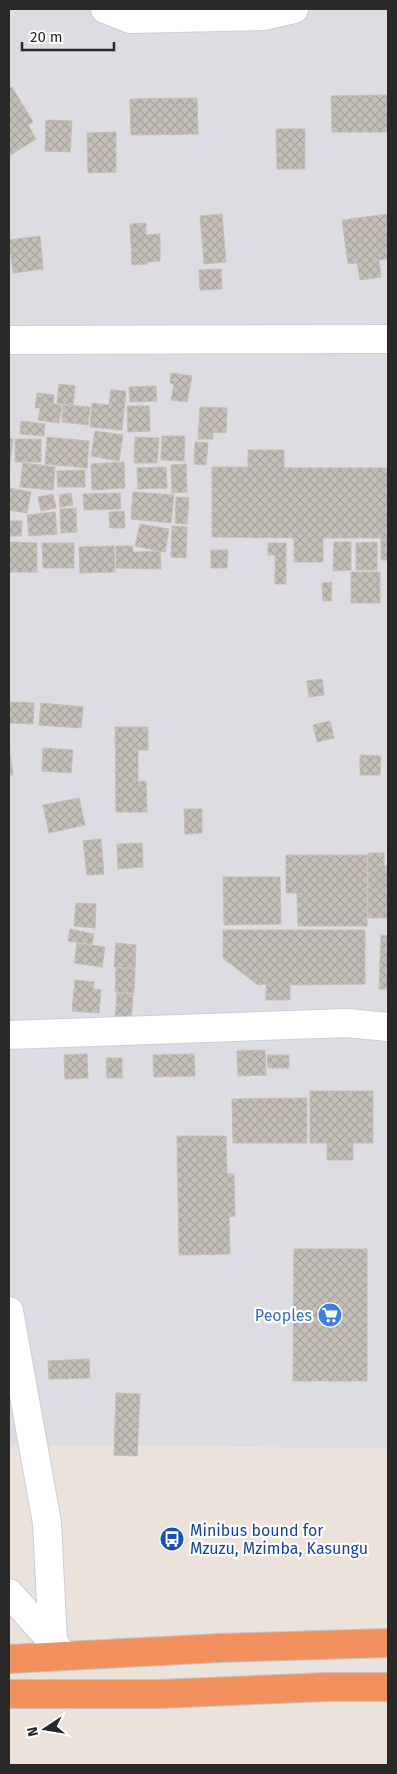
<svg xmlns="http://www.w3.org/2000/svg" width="397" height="1774" font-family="'Fira Sans',sans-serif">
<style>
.industrial{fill:#dddce3}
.building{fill:url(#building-cross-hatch);stroke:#c5beb5}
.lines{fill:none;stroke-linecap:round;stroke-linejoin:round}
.minor-casing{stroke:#caceda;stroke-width:30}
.highway-casing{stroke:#c3c3c3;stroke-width:30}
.minor{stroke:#fff;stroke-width:28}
.highway{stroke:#f2915e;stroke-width:28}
.labels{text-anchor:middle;stroke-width:4.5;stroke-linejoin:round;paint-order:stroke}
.shop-label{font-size:16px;fill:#366cbe;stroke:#fff;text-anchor:end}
.transit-label{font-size:16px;fill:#164399;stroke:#fff;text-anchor:start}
</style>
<defs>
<pattern id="building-cross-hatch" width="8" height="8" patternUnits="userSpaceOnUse" patternTransform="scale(1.25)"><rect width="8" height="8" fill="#c3beb7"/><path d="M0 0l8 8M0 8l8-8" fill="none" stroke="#a8a39d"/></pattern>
</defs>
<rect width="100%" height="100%" fill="#eae2db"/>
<path class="industrial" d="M 9,9 L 388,9 L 388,1448 L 9,1445 Z"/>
<path class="building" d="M 12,87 L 33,122 L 28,125 L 36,139 L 9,156 L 9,88 Z
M 388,95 L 388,132 L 332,132 L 331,96 Z
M 197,98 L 198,134 L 131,135 L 130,99 Z
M 46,120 L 72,121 L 70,152 L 45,151 Z
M 276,129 L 305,129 L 305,169 L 277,169 Z
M 116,132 L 116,172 L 88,173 L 87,133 Z
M 222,214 L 226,262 L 204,264 L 200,216 Z
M 388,214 L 388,259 L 379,260 L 381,277 L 360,280 L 357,263 L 348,264 L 342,220 Z
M 146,223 L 146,235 L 160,234 L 160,261 L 147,262 L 147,264 L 132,265 L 130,224 Z
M 40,236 L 43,269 L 13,273 L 9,240 Z
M 221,269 L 222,289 L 200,290 L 199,270 Z
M 171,373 L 192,376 L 187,402 L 171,400 L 174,384 L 170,383 Z
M 59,384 L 75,386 L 73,405 L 57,403 Z
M 156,386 L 157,401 L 130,402 L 129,387 Z
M 111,390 L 126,391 L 122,430 L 90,427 L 92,403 L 109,405 Z
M 37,393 L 54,395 L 53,404 L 62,405 L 59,423 L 38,420 L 40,408 L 35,408 Z
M 63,405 L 90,407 L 88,425 L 62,422 Z
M 127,406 L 149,406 L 150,431 L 128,432 Z
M 200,407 L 227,408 L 226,433 L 213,432 L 213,439 L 198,439 Z
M 21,421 L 45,424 L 44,436 L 20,434 Z
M 95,431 L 123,435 L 119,461 L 91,456 Z
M 162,436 L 185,436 L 184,461 L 161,460 Z
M 47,437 L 89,441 L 87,468 L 45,464 Z
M 135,437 L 159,438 L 157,463 L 134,463 Z
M 9,438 L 13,439 L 9,474 Z
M 15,439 L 41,439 L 41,462 L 15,462 Z
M 195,442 L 208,443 L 206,465 L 194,464 Z
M 248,450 L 284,450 L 284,468 L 388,468 L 388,560 L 381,560 L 381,538 L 323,538 L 323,562 L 294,562 L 294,538 L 212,537 L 212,467 L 248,467 Z
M 124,462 L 125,488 L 92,490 L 91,464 Z
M 23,463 L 55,467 L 53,490 L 20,487 Z
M 186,464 L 187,492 L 172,493 L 171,465 Z
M 166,467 L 167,488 L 138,489 L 137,468 Z
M 85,470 L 85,487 L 58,487 L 57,471 Z
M 9,488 L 31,492 L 27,513 L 9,510 Z
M 133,492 L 174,495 L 171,523 L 131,519 Z
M 71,493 L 73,505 L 60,507 L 59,495 Z
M 120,493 L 121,509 L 84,510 L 83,494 Z
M 53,494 L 56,508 L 41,511 L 38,497 Z
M 176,497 L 189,498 L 187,524 L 175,523 Z
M 76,508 L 77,532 L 61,533 L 60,509 Z
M 124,511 L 125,528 L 110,528 L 109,512 Z
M 55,512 L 57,534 L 29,536 L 27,515 Z
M 9,521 L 22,521 L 21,536 L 9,536 Z
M 140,524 L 169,529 L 165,552 L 135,546 Z
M 172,526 L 187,527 L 186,558 L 171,557 Z
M 9,542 L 37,543 L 37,572 L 9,572 Z
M 334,542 L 351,542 L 351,570 L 333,571 Z
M 377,542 L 377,570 L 356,570 L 356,543 Z
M 42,543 L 74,543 L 74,568 L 43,568 Z
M 268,543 L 286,543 L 286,584 L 275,584 L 275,555 L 268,555 Z
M 114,546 L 115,572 L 80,573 L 79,547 Z
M 116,546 L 133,546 L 133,552 L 160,551 L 161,569 L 116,568 Z
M 211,550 L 228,550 L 227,568 L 211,568 Z
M 351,572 L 380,572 L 380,603 L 351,603 Z
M 332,582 L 331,601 L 323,601 L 322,583 Z
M 322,679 L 324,695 L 309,697 L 307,681 Z
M 9,702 L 34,703 L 33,724 L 9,723 Z
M 41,703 L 83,707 L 81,728 L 39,725 Z
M 330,721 L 334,738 L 317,742 L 313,725 Z
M 115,727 L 148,727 L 148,750 L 138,750 L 138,782 L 146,781 L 147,812 L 116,812 Z
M 9,747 L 13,775 L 9,775 Z
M 43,748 L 73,750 L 71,773 L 42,771 Z
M 360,755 L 381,756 L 380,775 L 360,775 Z
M 79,798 L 85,825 L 49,833 L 43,805 Z
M 184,809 L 202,809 L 202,833 L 185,834 Z
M 101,839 L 104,874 L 87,875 L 83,841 Z
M 142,843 L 143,867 L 118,869 L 117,844 Z
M 368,853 L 384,853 L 384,866 L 388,866 L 388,918 L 368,918 Z
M 286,855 L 367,855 L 367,926 L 298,926 L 297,893 L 286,893 Z
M 223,877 L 280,877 L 281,924 L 224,925 Z
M 76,903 L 96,904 L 95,928 L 74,926 Z
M 70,929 L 94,934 L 92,944 L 68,941 Z
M 223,930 L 365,930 L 365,984 L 290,985 L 290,1000 L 266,1000 L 266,984 L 258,985 L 223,958 Z
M 381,935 L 388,936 L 388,989 L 379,989 Z
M 77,943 L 105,947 L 102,967 L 74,963 Z
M 116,943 L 136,945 L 135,968 L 114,967 Z
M 116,968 L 135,969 L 134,993 L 115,992 Z
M 75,980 L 94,982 L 93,989 L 101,990 L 99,1013 L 72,1011 Z
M 117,993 L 133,994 L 131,1021 L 115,1020 Z
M 265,1050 L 266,1075 L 238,1076 L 237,1051 Z
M 87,1054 L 88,1078 L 65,1079 L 64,1055 Z
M 194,1054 L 195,1076 L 154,1077 L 153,1055 Z
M 267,1055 L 289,1055 L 289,1068 L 268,1068 Z
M 106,1058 L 122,1058 L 122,1078 L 107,1078 Z
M 310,1091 L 373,1091 L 373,1143 L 353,1143 L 353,1160 L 327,1160 L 327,1143 L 310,1143 Z
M 307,1098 L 307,1143 L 233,1143 L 232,1099 Z
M 177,1136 L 226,1136 L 227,1174 L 234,1174 L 235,1216 L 229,1217 L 230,1254 L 179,1255 Z
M 294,1249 L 367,1249 L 367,1381 L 293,1381 Z
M 89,1359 L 90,1378 L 49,1379 L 48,1361 Z
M 116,1393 L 140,1394 L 137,1456 L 114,1455 Z"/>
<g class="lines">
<defs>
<path id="minor" d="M 105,9 L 130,19 L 263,16 L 294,9
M 9,340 L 388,339
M 9,1035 L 347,1023 L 388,1027
M 9,1311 L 47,1523 L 53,1642
M 9,1593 L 58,1648"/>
<path id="highway" d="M 9,1659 L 220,1648 L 388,1643
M 9,1694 L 159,1694 L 328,1687 L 388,1687"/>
</defs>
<use href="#minor" class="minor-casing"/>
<use href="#highway" class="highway-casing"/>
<use href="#minor" class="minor"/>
<use href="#highway" class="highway"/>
</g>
<defs>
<symbol id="supermarket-disc" viewBox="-11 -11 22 22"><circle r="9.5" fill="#3f7fe0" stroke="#fff"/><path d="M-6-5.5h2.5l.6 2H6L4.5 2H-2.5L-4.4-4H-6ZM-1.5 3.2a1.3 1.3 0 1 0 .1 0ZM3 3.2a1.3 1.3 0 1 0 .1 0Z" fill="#fff"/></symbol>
<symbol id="bus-disc" viewBox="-11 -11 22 22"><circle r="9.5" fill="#1a4fb4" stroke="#fff"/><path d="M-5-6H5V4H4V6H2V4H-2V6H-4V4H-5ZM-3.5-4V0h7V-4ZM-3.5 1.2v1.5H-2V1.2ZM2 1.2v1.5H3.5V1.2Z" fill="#fff"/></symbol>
</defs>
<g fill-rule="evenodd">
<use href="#supermarket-disc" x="316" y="1301" width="28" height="28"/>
<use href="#bus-disc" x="158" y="1525" width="28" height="28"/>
</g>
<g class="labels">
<g class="shop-label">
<text x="312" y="1321">Peoples</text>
</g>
<g class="transit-label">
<text x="190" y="1536">Minibus bound for<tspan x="190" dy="18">Mzuzu, Mzimba, Kasungu</tspan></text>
</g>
</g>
<rect width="397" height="1774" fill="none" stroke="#292929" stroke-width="20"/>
<g transform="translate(45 1729) rotate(258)" stroke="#ffffff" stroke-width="4" paint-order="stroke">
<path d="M0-4L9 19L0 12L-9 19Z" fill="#292929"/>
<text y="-8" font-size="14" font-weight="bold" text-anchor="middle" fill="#292929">N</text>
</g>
<path d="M22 42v8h92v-8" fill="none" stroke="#292929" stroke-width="2.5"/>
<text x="30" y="42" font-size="15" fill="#292929" stroke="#ffffff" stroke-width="4" paint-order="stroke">20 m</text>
</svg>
